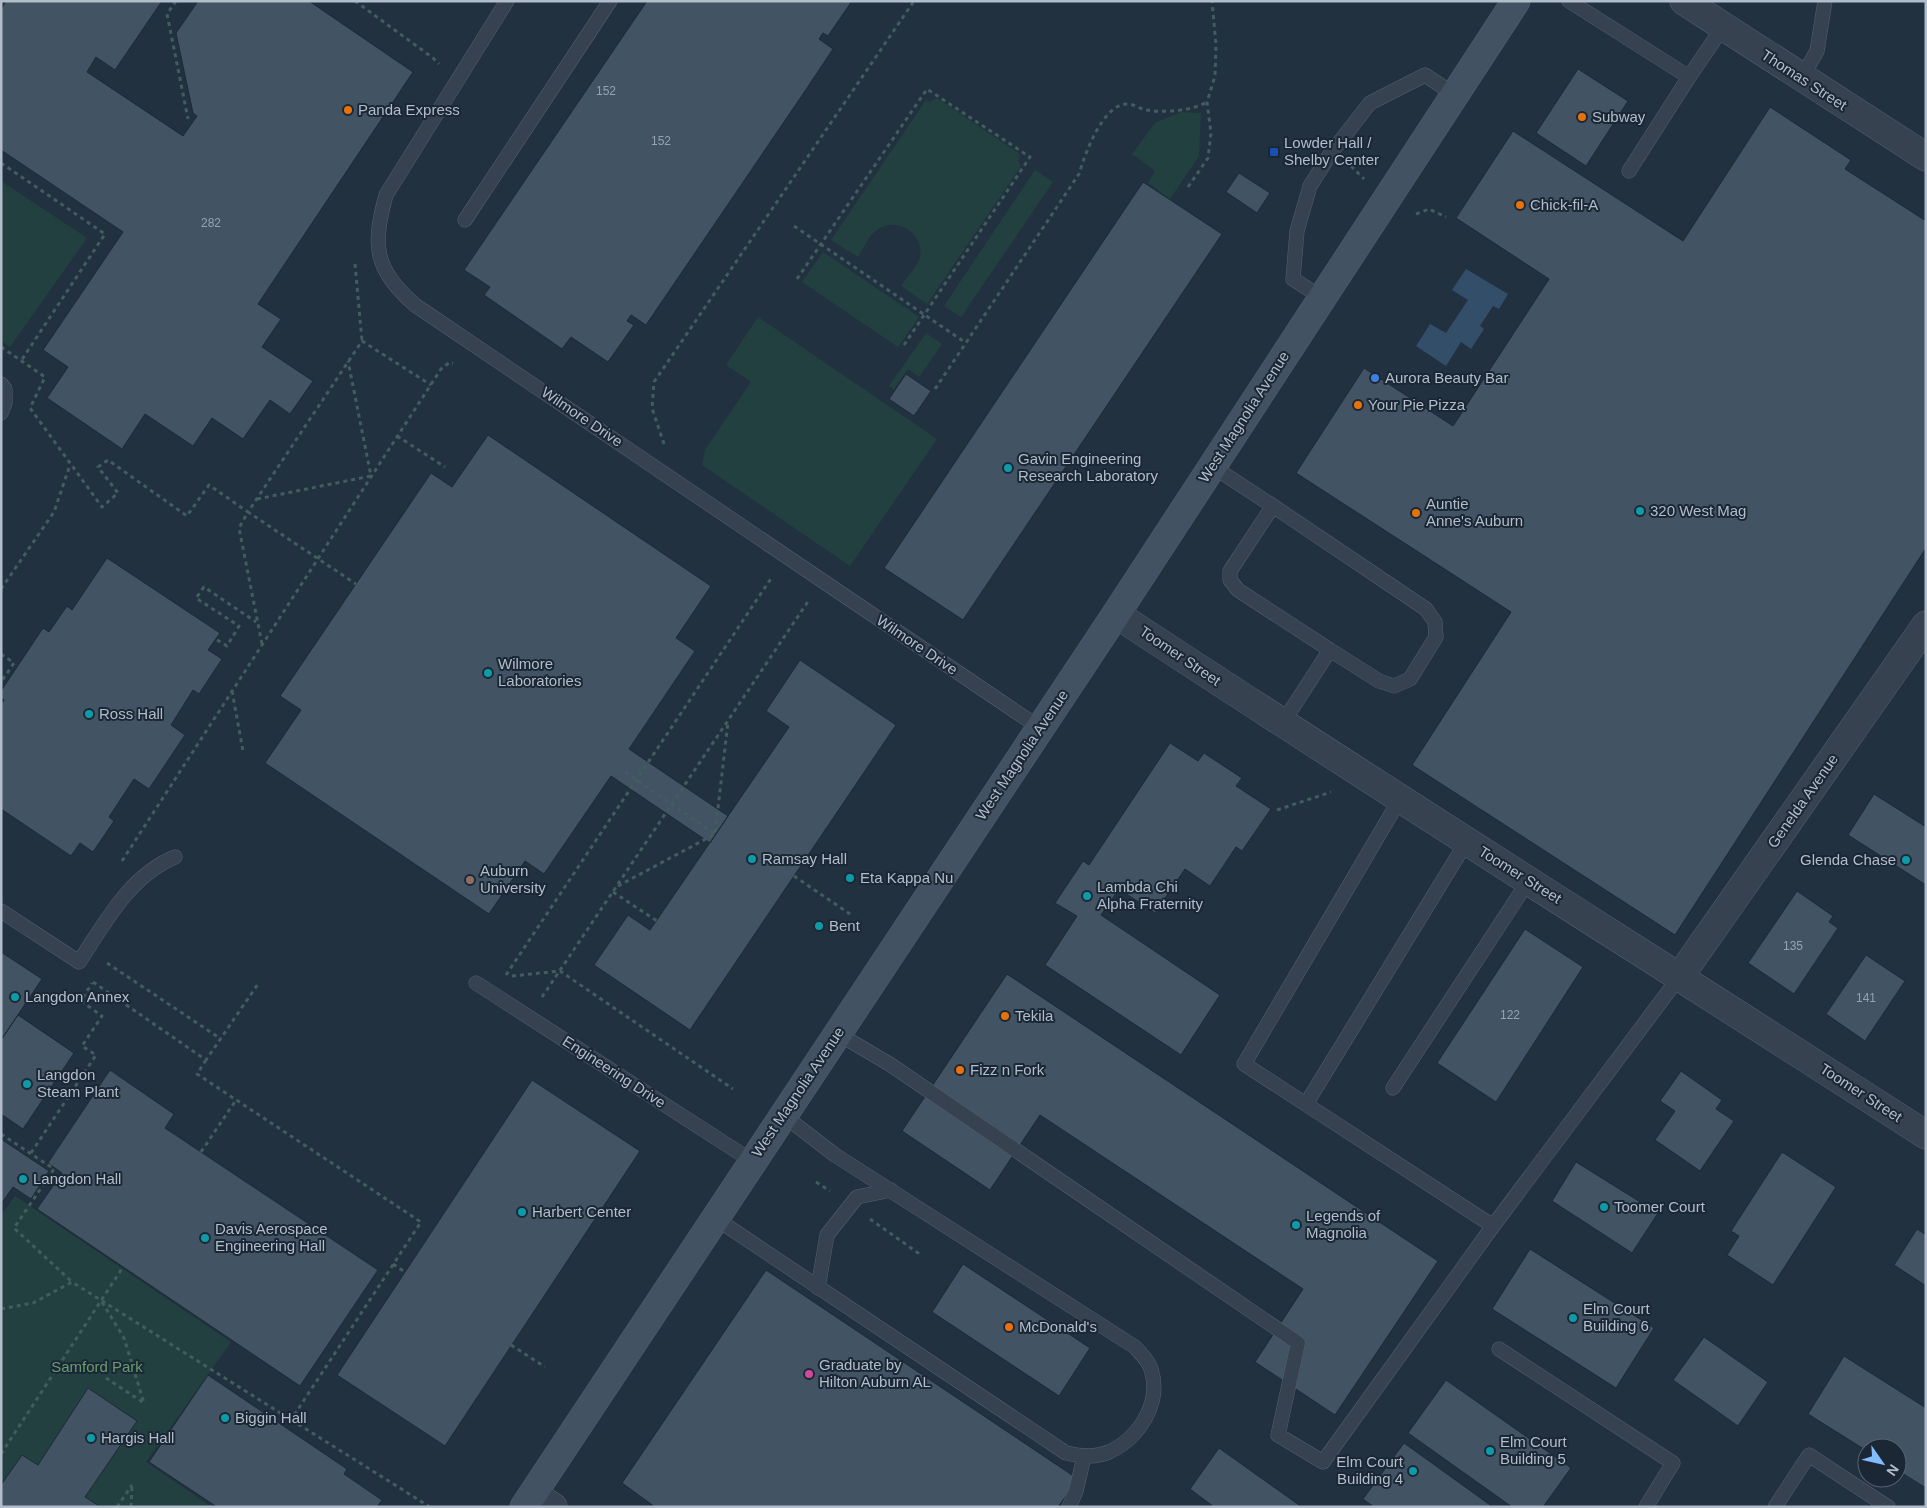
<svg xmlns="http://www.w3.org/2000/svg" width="1927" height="1508" font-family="Arial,sans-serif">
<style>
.green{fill:#234041}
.water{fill:#334e69}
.building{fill:#425364;stroke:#1d2937}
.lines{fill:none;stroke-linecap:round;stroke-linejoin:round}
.lane-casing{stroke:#54606e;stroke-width:15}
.street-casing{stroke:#54606e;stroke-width:29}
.secondary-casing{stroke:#54606e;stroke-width:29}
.path{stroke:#415d5e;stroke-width:3;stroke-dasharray:4 4;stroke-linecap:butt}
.lane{stroke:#364250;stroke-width:14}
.street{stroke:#364250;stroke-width:28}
.secondary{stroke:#435263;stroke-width:28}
.food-dot{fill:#e8710a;stroke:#1b2735;stroke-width:2}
.transit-dot{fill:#1a4fb4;stroke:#1b2735;stroke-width:2}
.shop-dot{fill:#3f7fe0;stroke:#1b2735;stroke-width:2}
.culture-dot{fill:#0f9aa8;stroke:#1b2735;stroke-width:2}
.education-dot{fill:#8d6e63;stroke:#1b2735;stroke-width:2}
.hotel-dot{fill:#d1479c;stroke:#1b2735;stroke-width:2}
.labels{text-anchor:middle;stroke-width:4;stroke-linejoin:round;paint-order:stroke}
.number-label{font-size:12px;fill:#96a2b1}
.street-label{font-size:15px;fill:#b2bdcb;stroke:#1b2735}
.poi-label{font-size:15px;fill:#b2bdcb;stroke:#1b2735;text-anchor:start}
.park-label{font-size:15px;fill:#669e6f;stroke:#1b2735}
</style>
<rect width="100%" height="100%" fill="#213140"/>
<path class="green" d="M 937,98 L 1020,154 L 1018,161 L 1021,166 L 927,304 L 901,286 C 906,278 915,269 919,260 C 927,238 902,218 882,227 C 870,232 864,247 858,257 L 831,240 L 926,100 L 930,102 Z
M 1181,112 L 1201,113 L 1199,156 L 1170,199 L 1148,183 L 1155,171 L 1132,154 L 1155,123 Z
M 1035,170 L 1053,182 L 961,317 L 944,306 Z
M 1,181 L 87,238 L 10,347 L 1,341 Z
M 823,252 L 919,317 L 898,347 L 802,282 Z
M 758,317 L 937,439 L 850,566 L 702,465 L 705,450 L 751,382 L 726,365 Z
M 926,333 L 942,344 L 919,377 L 908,369 L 894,389 L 889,386 Z
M 15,1196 L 231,1342 L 146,1462 L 212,1507 L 1,1507 L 1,1215 Z"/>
<path class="water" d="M 1466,269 L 1508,294 L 1499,309 L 1493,306 L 1480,326 L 1484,329 L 1471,349 L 1461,342 L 1446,366 L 1416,346 L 1430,324 L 1446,333 L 1468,300 L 1452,290 Z"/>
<path class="building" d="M 6,1 L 162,1 L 115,70 L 96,57 L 87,72 L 183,136 L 197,116 L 193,113 L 176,33 L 198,1 L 309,1 L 413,72 L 258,304 L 281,319 L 262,347 L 313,381 L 290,414 L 270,400 L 243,439 L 212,418 L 193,446 L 145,414 L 122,449 L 47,398 L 68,367 L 43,350 L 123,232 L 1,150 L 1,9 Z
M 647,1 L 852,1 L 828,36 L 823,33 L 819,39 L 833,49 L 803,94 L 646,325 L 631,315 L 627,321 L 634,325 L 608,362 L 571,337 L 562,349 L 484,295 L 490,287 L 464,270 Z
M 1578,69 L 1628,101 L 1586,166 L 1536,133 Z
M 1770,107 L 1851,160 L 1845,169 L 1926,221 L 1926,548 L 1675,935 L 1412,765 L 1511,612 L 1296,473 L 1364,368 L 1453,426 L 1549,279 L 1456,218 L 1513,131 L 1683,241 Z
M 1239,173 L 1270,193 L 1257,213 L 1226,192 Z
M 1143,182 L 1222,234 L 963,620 L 884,568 Z
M 906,374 L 931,391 L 914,416 L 889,399 Z
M 488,435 L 711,586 L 676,638 L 695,651 L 629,749 L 728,816 L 710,843 L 611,776 L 544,874 L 525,861 L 489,914 L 265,763 L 301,710 L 280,696 L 431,473 L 452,487 Z
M 107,558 L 220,633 L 208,650 L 222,659 L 199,694 L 193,690 L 171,725 L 185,735 L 149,789 L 134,779 L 109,817 L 114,821 L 93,852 L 80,843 L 71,856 L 1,809 L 1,704 L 4,700 L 1,698 L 1,691 L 43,628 L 49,632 L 67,606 L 72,610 Z
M 800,660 L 896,725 L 690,1030 L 594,965 L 628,915 L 650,930 L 789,727 L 766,711 Z
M 1170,743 L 1198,761 L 1204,753 L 1242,778 L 1236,786 L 1271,809 L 1242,851 L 1236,847 L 1210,886 L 1185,869 L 1155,913 L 1119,889 L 1101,915 L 1220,995 L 1181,1055 L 1045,965 L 1077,916 L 1055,903 L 1083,861 L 1089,865 Z
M 1874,794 L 1926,827 L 1926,885 L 1848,835 Z
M 1797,891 L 1833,916 L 1829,922 L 1838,928 L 1794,994 L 1748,963 Z
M 1525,929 L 1583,967 L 1496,1102 L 1437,1063 Z
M 1,952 L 42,979 L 1,1040 Z
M 1866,955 L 1905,981 L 1865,1041 L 1826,1014 Z
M 1007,974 L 1438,1261 L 1335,1415 L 1255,1362 L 1303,1289 L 1040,1115 L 990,1190 L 902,1131 Z
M 18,1015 L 74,1053 L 23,1129 L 1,1114 L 1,1040 Z
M 110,1070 L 174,1114 L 165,1128 L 378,1270 L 300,1386 L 37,1209 L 62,1173 L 48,1163 Z
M 1681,1071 L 1722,1100 L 1716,1109 L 1734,1121 L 1700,1171 L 1655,1140 L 1675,1111 L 1660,1101 Z
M 532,1080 L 640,1151 L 445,1446 L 337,1375 Z
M 1,1139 L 49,1171 L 31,1199 L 13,1187 L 1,1204 Z
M 1782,1152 L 1836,1187 L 1773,1285 L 1727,1255 L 1739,1236 L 1731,1231 Z
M 1576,1162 L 1658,1213 L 1632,1253 L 1552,1201 Z
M 1917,1229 L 1926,1235 L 1926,1286 L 1894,1265 Z
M 1530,1249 L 1654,1328 L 1616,1388 L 1492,1309 Z
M 963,1264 L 1090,1348 L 1059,1396 L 932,1312 Z
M 766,1270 L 1078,1479 L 1058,1507 L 655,1507 L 622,1483 Z
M 1704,1337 L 1768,1382 L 1738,1426 L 1673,1380 Z
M 1844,1356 L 1926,1408 L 1926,1488 L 1897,1470 L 1897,1448 L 1867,1448 L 1867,1451 L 1808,1414 Z
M 208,1375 L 347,1469 L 344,1474 L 382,1500 L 377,1507 L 217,1507 L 149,1462 Z
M 1446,1380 L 1571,1468 L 1543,1507 L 1512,1507 L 1408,1433 Z
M 88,1388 L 137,1421 L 85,1497 L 101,1507 L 1,1507 L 1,1485 L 22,1455 L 38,1465 Z
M 1404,1443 L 1493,1507 L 1374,1507 L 1363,1499 Z
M 1219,1448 L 1247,1468 L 1302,1507 L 1214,1507 L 1190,1489 Z"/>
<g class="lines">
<defs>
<path id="lane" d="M 507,1 L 386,195 C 372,247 374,268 415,305 L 1040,728
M 1569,1 L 1689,77 L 1629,171
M 1689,77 L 1723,27
M 1801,79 L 1817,51 L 1825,1
M 465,220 L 610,1
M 1322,298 L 1293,279 L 1297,231 L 1310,186 L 1331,153 L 1370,103 L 1425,75 L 1455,95
M 1,384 L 5,389 L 5,403 L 1,413
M 1212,466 L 1273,506
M 1282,724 L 1330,650 L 1238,590 L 1230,580 L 1230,571 L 1273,506 L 1426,609 L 1435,622 L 1436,637 L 1410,679 L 1394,686 L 1379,681 L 1330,650
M 1400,799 L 1244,1064 L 1493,1226
M 1,911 L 79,962 C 105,923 129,876 175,857
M 476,983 L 752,1161
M 837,1033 L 891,1065 L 1298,1343 L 1278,1435 L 1323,1462 L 1493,1226 L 1680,976
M 1393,1088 L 1529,880
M 1306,1104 L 1467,841
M 715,1218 L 1066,1453 C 1080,1456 1095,1458 1109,1452 C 1139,1438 1162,1403 1151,1369 C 1149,1361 1140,1353 1135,1347 L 835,1155 L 783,1115
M 818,1288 L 827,1235 L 857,1197 L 891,1190
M 1499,1349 L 1673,1463 L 1646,1507
M 1069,1507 L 1076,1491 L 1084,1457
M 1775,1507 L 1809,1455 L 1888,1507"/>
<path id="street" d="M 1684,1 L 1926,157
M 1116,614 C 1384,791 1656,961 1926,1135
M 1680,976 L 1926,625
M 533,1494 L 553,1507"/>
<path id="secondary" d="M 524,1507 L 1116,614 L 1516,1"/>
</defs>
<use href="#lane" class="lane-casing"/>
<use href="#street" class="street-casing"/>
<use href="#secondary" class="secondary-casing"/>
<path class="path" d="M 176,1 L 167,14 L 188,119
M 355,1 L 433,58 L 439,64
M 1,163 L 105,234 L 21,361
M 1351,166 L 1364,179
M 1188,187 L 1208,158 L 1211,133 L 1207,102 L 1215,76 L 1216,45 L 1212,1
M 1416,214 L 1429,209 L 1446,217
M 794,226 L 966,343
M 355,264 L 362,341
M 797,279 L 927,89 L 1030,157 L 904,345
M 1,347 L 45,377 L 30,408 L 102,507 L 118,493 L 98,467 L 108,460 L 187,516 L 209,485 L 248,512 L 362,341 L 431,385
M 935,389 L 1079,174 C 1085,154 1103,103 1128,104 C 1134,104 1140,109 1146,110 C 1165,113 1191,111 1207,102
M 397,436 L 445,467
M 664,444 L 652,408 L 654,382 L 914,1
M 257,499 L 371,476 L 348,361
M 1,589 L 54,512 L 70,465
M 217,640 L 227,646 L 239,626 L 196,598 L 204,587 L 256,622
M 262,644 L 239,528 L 248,512 L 356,584
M 1,654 L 14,663 L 1,682
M 232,691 L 243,751
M 625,772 L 715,834
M 1277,810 L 1331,792
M 122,861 L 441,369 L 450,362 L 453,363
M 794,876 L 850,914
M 618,886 L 715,834 L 728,722
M 613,892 L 657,921
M 107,963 L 221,1039
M 506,975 L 772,577
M 512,976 L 560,971 L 733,1089
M 93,982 L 206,1060 L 258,984
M 542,997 L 809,600
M 206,1060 L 197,1074 L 421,1222 L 291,1420
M 1,1134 L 54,1169 L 14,1228 L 72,1282
M 201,1152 L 236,1100
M 31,1153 L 96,1055 L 82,1046 L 102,1016 L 81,1001 L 92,983
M 816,1182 L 830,1191
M 870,1219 L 921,1255
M 393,1264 L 405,1272
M 102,1302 L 124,1338 L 144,1403 L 106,1378
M 1,1309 L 33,1303 L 72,1282 L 430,1507
M 511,1345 L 545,1367
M 1,1454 L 123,1267
M 117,1507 L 132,1485
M 131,1507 L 132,1485"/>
<use href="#lane" class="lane"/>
<use href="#street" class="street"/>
<use href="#secondary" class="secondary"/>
</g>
<g class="food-dot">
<circle cx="348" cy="110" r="5"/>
<circle cx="1582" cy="117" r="5"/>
<circle cx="1520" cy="205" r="5"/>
<circle cx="1358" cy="405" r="5"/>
<circle cx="1416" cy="513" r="5"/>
<circle cx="1005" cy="1016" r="5"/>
<circle cx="960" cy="1070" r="5"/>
<circle cx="1009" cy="1327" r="5"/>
</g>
<rect class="transit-dot" x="1269" y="147" width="10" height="10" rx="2.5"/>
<circle class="shop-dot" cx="1375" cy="378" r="5"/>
<g class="culture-dot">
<circle cx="1008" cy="468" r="5"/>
<circle cx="1640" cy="511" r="5"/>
<circle cx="488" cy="673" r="5"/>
<circle cx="89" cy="714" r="5"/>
<circle cx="752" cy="859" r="5"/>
<circle cx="1906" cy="860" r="5"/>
<circle cx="850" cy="878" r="5"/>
<circle cx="1087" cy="896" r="5"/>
<circle cx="819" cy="926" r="5"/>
<circle cx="15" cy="997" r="5"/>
<circle cx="27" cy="1084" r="5"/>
<circle cx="23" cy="1179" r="5"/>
<circle cx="1604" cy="1207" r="5"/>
<circle cx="522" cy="1212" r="5"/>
<circle cx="1296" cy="1225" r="5"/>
<circle cx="205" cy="1238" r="5"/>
<circle cx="1573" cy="1318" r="5"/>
<circle cx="225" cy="1418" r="5"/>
<circle cx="91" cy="1438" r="5"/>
<circle cx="1490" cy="1451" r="5"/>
<circle cx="1413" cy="1471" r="5"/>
</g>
<circle class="education-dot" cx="470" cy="880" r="5"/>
<circle class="hotel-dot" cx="809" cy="1374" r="5"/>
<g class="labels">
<g class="number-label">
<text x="606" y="95">152</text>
<text x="661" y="145">152</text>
<text x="211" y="227">282</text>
<text x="1793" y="950">135</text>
<text x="1866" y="1002">141</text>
<text x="1510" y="1019">122</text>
</g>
<g class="street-label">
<text transform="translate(1804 80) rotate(33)" y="5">Thomas Street</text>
<text transform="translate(582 417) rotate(34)" y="5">Wilmore Drive</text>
<text transform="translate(1244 417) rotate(-57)" y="5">West Magnolia Avenue</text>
<text transform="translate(917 645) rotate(34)" y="5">Wilmore Drive</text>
<text transform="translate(1180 656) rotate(34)" y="5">Toomer Street</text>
<text transform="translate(1022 755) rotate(-56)" y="5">West Magnolia Avenue</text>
<text transform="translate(1803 801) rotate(-55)" y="5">Genelda Avenue</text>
<text transform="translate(1520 875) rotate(32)" y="5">Toomer Street</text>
<text transform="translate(614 1072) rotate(33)" y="5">Engineering Drive</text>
<text transform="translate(798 1092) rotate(-56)" y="5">West Magnolia Avenue</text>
<text transform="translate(1861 1093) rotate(33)" y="5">Toomer Street</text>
</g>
<g class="poi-label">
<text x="358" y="115">Panda Express</text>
<text x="1592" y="122">Subway</text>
<text x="1284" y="148">Lowder Hall /<tspan x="1284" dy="17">Shelby Center</tspan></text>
<text x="1530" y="210">Chick-fil-A</text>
<text x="1385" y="383">Aurora Beauty Bar</text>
<text x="1368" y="410">Your Pie Pizza</text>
<text x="1018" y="464">Gavin Engineering<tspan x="1018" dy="17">Research Laboratory</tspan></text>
<text x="1426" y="509">Auntie<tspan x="1426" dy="17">Anne's Auburn</tspan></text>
<text x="1650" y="516">320 West Mag</text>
<text x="498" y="669">Wilmore<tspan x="498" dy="17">Laboratories</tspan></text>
<text x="99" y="719">Ross Hall</text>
<text x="762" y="864">Ramsay Hall</text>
<text x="1896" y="865" text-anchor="end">Glenda Chase</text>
<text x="480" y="876">Auburn<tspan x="480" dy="17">University</tspan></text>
<text x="860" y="883">Eta Kappa Nu</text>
<text x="1097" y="892">Lambda Chi<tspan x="1097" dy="17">Alpha Fraternity</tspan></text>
<text x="829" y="931">Bent</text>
<text x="25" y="1002">Langdon Annex</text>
<text x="1015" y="1021">Tekila</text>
<text x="970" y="1075">Fizz n Fork</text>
<text x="37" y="1080">Langdon<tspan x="37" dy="17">Steam Plant</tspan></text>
<text x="33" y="1184">Langdon Hall</text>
<text x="1614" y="1212">Toomer Court</text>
<text x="532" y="1217">Harbert Center</text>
<text x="1306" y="1221">Legends of<tspan x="1306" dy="17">Magnolia</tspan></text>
<text x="215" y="1234">Davis Aerospace<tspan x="215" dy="17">Engineering Hall</tspan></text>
<text x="1583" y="1314">Elm Court<tspan x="1583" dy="17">Building 6</tspan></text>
<text x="1019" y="1332">McDonald's</text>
<text x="819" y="1370">Graduate by<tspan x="819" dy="17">Hilton Auburn AL</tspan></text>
<text x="235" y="1423">Biggin Hall</text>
<text x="101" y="1443">Hargis Hall</text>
<text x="1500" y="1447">Elm Court<tspan x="1500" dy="17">Building 5</tspan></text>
<text x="1403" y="1467" text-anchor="end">Elm Court<tspan x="1403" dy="17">Building 4</tspan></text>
</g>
<g class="park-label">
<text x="97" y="1372">Samford Park</text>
</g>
</g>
<rect width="1927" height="1508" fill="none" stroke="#b2bdcb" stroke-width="5"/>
<g transform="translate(1882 1463) rotate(124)"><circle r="24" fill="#1b2735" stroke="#576371"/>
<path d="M0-4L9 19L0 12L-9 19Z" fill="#82bcff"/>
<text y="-8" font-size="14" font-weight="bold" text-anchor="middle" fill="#b2bdcb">N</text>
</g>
</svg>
